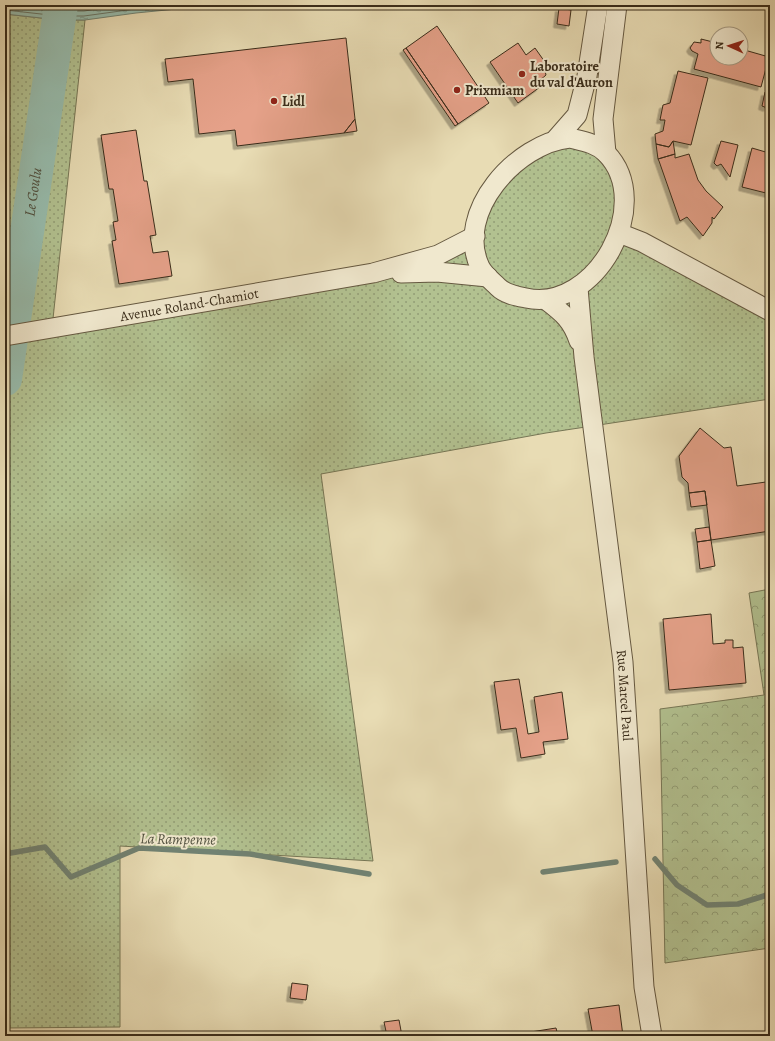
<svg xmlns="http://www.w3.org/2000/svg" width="775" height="1041" font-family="Alegreya,serif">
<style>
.green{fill:url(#green-dots);stroke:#767655}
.forest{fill:url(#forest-crowns);stroke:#767655}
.water{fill:url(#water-ripples);stroke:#718272}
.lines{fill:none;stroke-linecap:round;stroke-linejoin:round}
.shore{stroke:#687464;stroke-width:1}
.stream{stroke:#718272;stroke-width:5.5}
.river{stroke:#97bcad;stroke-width:34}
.building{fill:#e5a189;stroke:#392c1a;filter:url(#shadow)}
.street-casing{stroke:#655840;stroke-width:21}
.street{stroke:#f0e8ce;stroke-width:19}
.poi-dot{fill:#8f2418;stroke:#f0e8ce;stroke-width:1.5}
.labels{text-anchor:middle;stroke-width:4;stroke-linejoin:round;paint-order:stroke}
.poi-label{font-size:14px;font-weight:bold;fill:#392c1a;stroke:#f0e8ce;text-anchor:start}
.street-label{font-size:14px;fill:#392c1a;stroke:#f0e8ce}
.water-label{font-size:15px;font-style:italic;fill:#50503f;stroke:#f0e8ce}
</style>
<defs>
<pattern id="green-dots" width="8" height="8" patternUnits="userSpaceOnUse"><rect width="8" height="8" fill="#b2c190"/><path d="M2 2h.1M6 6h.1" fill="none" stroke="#929d75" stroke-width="1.8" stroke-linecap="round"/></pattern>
<pattern id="forest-crowns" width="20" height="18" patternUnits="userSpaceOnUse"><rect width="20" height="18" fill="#b2c190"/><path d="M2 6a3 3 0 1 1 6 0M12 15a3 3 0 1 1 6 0" fill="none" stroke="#929d75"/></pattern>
<pattern id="water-ripples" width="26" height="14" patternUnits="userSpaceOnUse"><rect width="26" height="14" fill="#97bcad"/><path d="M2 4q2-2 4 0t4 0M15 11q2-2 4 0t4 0" fill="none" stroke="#7c998c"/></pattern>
<filter id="shadow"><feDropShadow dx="-3.5" dy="3.5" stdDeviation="0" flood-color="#0004"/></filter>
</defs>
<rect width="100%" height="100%" fill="#e8dcb4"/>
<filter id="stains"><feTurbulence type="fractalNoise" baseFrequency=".005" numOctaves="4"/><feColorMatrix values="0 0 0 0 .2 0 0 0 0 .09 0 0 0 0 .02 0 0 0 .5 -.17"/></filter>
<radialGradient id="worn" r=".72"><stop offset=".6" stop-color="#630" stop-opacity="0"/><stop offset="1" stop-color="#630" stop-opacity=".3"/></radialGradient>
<path class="green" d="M 5,14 L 59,20 L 85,20 L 52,328 L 294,288 L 459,243 L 502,175 L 570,138 L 618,172 L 620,233 L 770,311 L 770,399 L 546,433 L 321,474 L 373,861 L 120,846 L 120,1027 L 5,1028 Z"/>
<path class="forest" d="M 770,589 L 770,948 L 665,963 L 660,709 L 764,695 L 749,593 Z"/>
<path class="water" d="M 5,5 L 217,5 L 136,13 L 85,20 L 59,20 L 5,14 Z"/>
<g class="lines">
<path class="shore" d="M 5,5 L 60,11 L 84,11 L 125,5
M 5,10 L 59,16 L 84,16 L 135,9 L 182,5"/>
<path class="stream" d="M 5,854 L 45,847 L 71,877 L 139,848 L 250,854 L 369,874
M 655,859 L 677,885 L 707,905 L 738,904 L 764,896 L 770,893
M 543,872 L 616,862"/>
<path class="river" id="s1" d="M 5,379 L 61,5"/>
</g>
<path class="building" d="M 559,8 L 571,10 L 569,26 L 557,24 Z
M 437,26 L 489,103 L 458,124 L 406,48 Z
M 346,38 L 355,119 L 344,133 L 237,146 L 235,130 L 199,134 L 193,79 L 168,82 L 165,59 Z
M 701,39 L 717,43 L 717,58 L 741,58 L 741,49 L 769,57 L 761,87 L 694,69 L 698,54 L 692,51 L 690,48 L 694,42 L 701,43 Z
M 518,43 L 526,55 L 535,48 L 547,65 L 544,67 L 546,75 L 537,83 L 540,87 L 518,103 L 490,62 Z
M 406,48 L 458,124 L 455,126 L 403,50 Z
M 678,71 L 708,78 L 691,145 L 673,141 L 669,147 L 656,144 L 655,134 L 663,131 L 665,120 L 660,120 L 663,105 L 670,103 Z
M 765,92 L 770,93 L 770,105 L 768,104 L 767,108 L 762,106 Z
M 355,119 L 357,131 L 344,133 Z
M 136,130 L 144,181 L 147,181 L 156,235 L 150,236 L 153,253 L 168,251 L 172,276 L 119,284 L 112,241 L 116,240 L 113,222 L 118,221 L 113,189 L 109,189 L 101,135 Z
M 673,141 L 675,154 L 658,159 L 656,144 L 669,147 Z
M 721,141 L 738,145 L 730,177 L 721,164 L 717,166 L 714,163 Z
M 752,148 L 769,153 L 766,162 L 770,163 L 770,194 L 742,187 Z
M 675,154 L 675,158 L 689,154 L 698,180 L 706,191 L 723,207 L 714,219 L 712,217 L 712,223 L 703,236 L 687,217 L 680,221 L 659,161 L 658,159 Z
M 700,428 L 724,448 L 731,447 L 737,486 L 766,482 L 770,508 L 770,531 L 711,540 L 705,491 L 689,493 L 688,483 L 682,477 L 679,456 Z
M 705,491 L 707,505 L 691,507 L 689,493 Z
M 709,527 L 711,540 L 697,542 L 695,529 Z
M 711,540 L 715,566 L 700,569 L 697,542 Z
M 711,614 L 713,644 L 725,643 L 725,640 L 733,640 L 733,648 L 743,647 L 746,683 L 669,690 L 663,619 Z
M 519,679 L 528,734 L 539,732 L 534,697 L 562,692 L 568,739 L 543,742 L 545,754 L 521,758 L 516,728 L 501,730 L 494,682 Z
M 292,983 L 308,985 L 306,1000 L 290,998 Z
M 619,1005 L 623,1036 L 593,1036 L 588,1009 Z
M 399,1020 L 402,1036 L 387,1036 L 384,1022 Z
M 556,1028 L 558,1036 L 538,1036 L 537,1031 Z
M 537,1031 L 538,1036 L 504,1036 Z"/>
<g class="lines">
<defs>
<g id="street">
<path d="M 570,138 C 582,141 596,143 606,153 C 656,204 595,313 526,298 C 516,296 505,294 498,287 C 492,281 484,275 480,267 C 454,212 517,143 570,138 Z"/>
<path d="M 556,139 L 577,115 L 587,76 L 598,5"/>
<path d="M 606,153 L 603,119 L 617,5"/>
<path d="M 619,233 L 642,242 L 770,311"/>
<path d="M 401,273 L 437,272 L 488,277"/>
<path id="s2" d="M 578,288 L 584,357 L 623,662 L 644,987 L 652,1036"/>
<path d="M 546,300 C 563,313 572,320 579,341"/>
<path id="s3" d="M 5,336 L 373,273 L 438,255 L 475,236"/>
</g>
</defs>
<use href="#street" class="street-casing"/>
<use href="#street" class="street"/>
</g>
<g class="poi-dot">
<circle cx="522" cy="74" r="4"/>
<circle cx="457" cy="90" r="4"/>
<circle cx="274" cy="101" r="4"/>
</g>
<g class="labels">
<g class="poi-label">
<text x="530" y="71">Laboratoire<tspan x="530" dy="16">du val d'Auron</tspan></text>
<text x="465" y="95">Prixmiam</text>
<text x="282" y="106">Lidl</text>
</g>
<g class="street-label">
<text dy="5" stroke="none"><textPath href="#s3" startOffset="187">Avenue Roland-Chamiot</textPath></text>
<text dy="5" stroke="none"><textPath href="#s2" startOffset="410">Rue Marcel Paul</textPath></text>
</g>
<g class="water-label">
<text dy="5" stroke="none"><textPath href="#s1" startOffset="189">Le Goulu</textPath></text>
<text transform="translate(178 839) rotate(1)" y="5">La Rampenne</text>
</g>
</g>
<rect width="775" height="1041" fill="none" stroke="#e8dcb4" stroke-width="20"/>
<rect x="6" y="6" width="763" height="1029" fill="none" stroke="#392c1a" stroke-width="2"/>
<rect x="10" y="10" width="755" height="1021" fill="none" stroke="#392c1a"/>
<g transform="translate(729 46) rotate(273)"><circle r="19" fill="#f0e8ce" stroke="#a79d86"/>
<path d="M0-3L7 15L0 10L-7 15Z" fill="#8f2418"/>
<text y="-6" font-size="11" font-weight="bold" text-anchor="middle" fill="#392c1a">N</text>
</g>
<rect width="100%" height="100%" filter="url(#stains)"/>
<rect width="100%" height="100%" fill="url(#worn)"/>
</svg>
